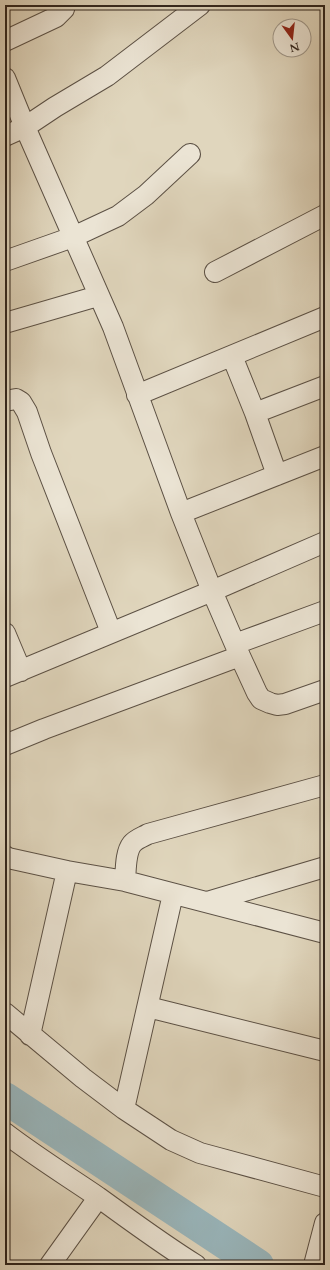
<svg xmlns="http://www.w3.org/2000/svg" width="330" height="1270" font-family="Cardo,serif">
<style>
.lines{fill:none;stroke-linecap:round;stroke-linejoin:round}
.river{stroke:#99b6bc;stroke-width:32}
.minor-casing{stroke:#5c5145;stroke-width:22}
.minor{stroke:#ebe4d4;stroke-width:20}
</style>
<rect width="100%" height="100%" fill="#e0d6bd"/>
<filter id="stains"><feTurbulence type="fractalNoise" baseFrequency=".005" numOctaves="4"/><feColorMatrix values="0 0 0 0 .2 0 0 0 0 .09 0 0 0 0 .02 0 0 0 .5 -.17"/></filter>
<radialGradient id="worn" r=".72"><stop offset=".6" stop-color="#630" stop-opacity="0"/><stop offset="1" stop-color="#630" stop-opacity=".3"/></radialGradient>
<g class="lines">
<path class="river" d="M 5,1098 L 258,1265"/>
<defs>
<path id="minor" d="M 5,41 L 56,17 L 64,9 L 65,5
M 5,78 L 25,127 L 113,327 L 181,513 L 212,591 L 240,656 L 257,693 L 261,699 L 270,703 L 277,705 L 285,704 L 325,690
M 5,136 L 25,127 L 55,107 L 107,76 L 200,5
M 5,261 L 73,237 L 118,216 L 146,195 L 190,154
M 215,272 L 325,215
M 5,323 L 98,296
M 232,356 L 255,413 L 277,475
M 137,395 L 325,317
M 5,401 L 16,399 L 21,402 L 27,412 L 41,453 L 111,632
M 255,413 L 325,386
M 181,513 L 325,456
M 5,633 L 21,671
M 235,644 L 325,611
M 5,677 L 212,591 L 325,542
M 5,745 L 44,729 L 240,656
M 5,856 L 8,858 L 67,871 L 125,881 L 325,933
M 125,881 C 126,871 125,853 132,844 C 136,839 143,837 148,834 L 325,785
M 207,902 L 325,867
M 148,1007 L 325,1051
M 5,1013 L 83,1078 L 124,1109 L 171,1140 L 200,1153 L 325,1187
M 30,1035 L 67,871
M 124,1109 L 173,894
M 5,1133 C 35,1156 67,1176 98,1197 C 130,1220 162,1244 196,1265
M 50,1265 L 98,1198
M 314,1265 L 325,1223"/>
</defs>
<use href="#minor" class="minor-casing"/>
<use href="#minor" class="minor"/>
</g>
<rect width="330" height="1270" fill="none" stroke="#e0d6bd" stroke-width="20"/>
<rect x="6" y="6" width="318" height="1258" fill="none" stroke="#30251d" stroke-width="2"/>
<rect x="10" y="10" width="310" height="1250" fill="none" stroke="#30251d"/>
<g transform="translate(292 38) rotate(165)"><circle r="19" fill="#ebe4d4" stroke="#a0988b"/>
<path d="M0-3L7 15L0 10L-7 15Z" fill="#8f2418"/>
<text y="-6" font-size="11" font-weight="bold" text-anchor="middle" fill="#30251d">N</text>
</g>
<rect width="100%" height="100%" filter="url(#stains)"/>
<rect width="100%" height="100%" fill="url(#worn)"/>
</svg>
